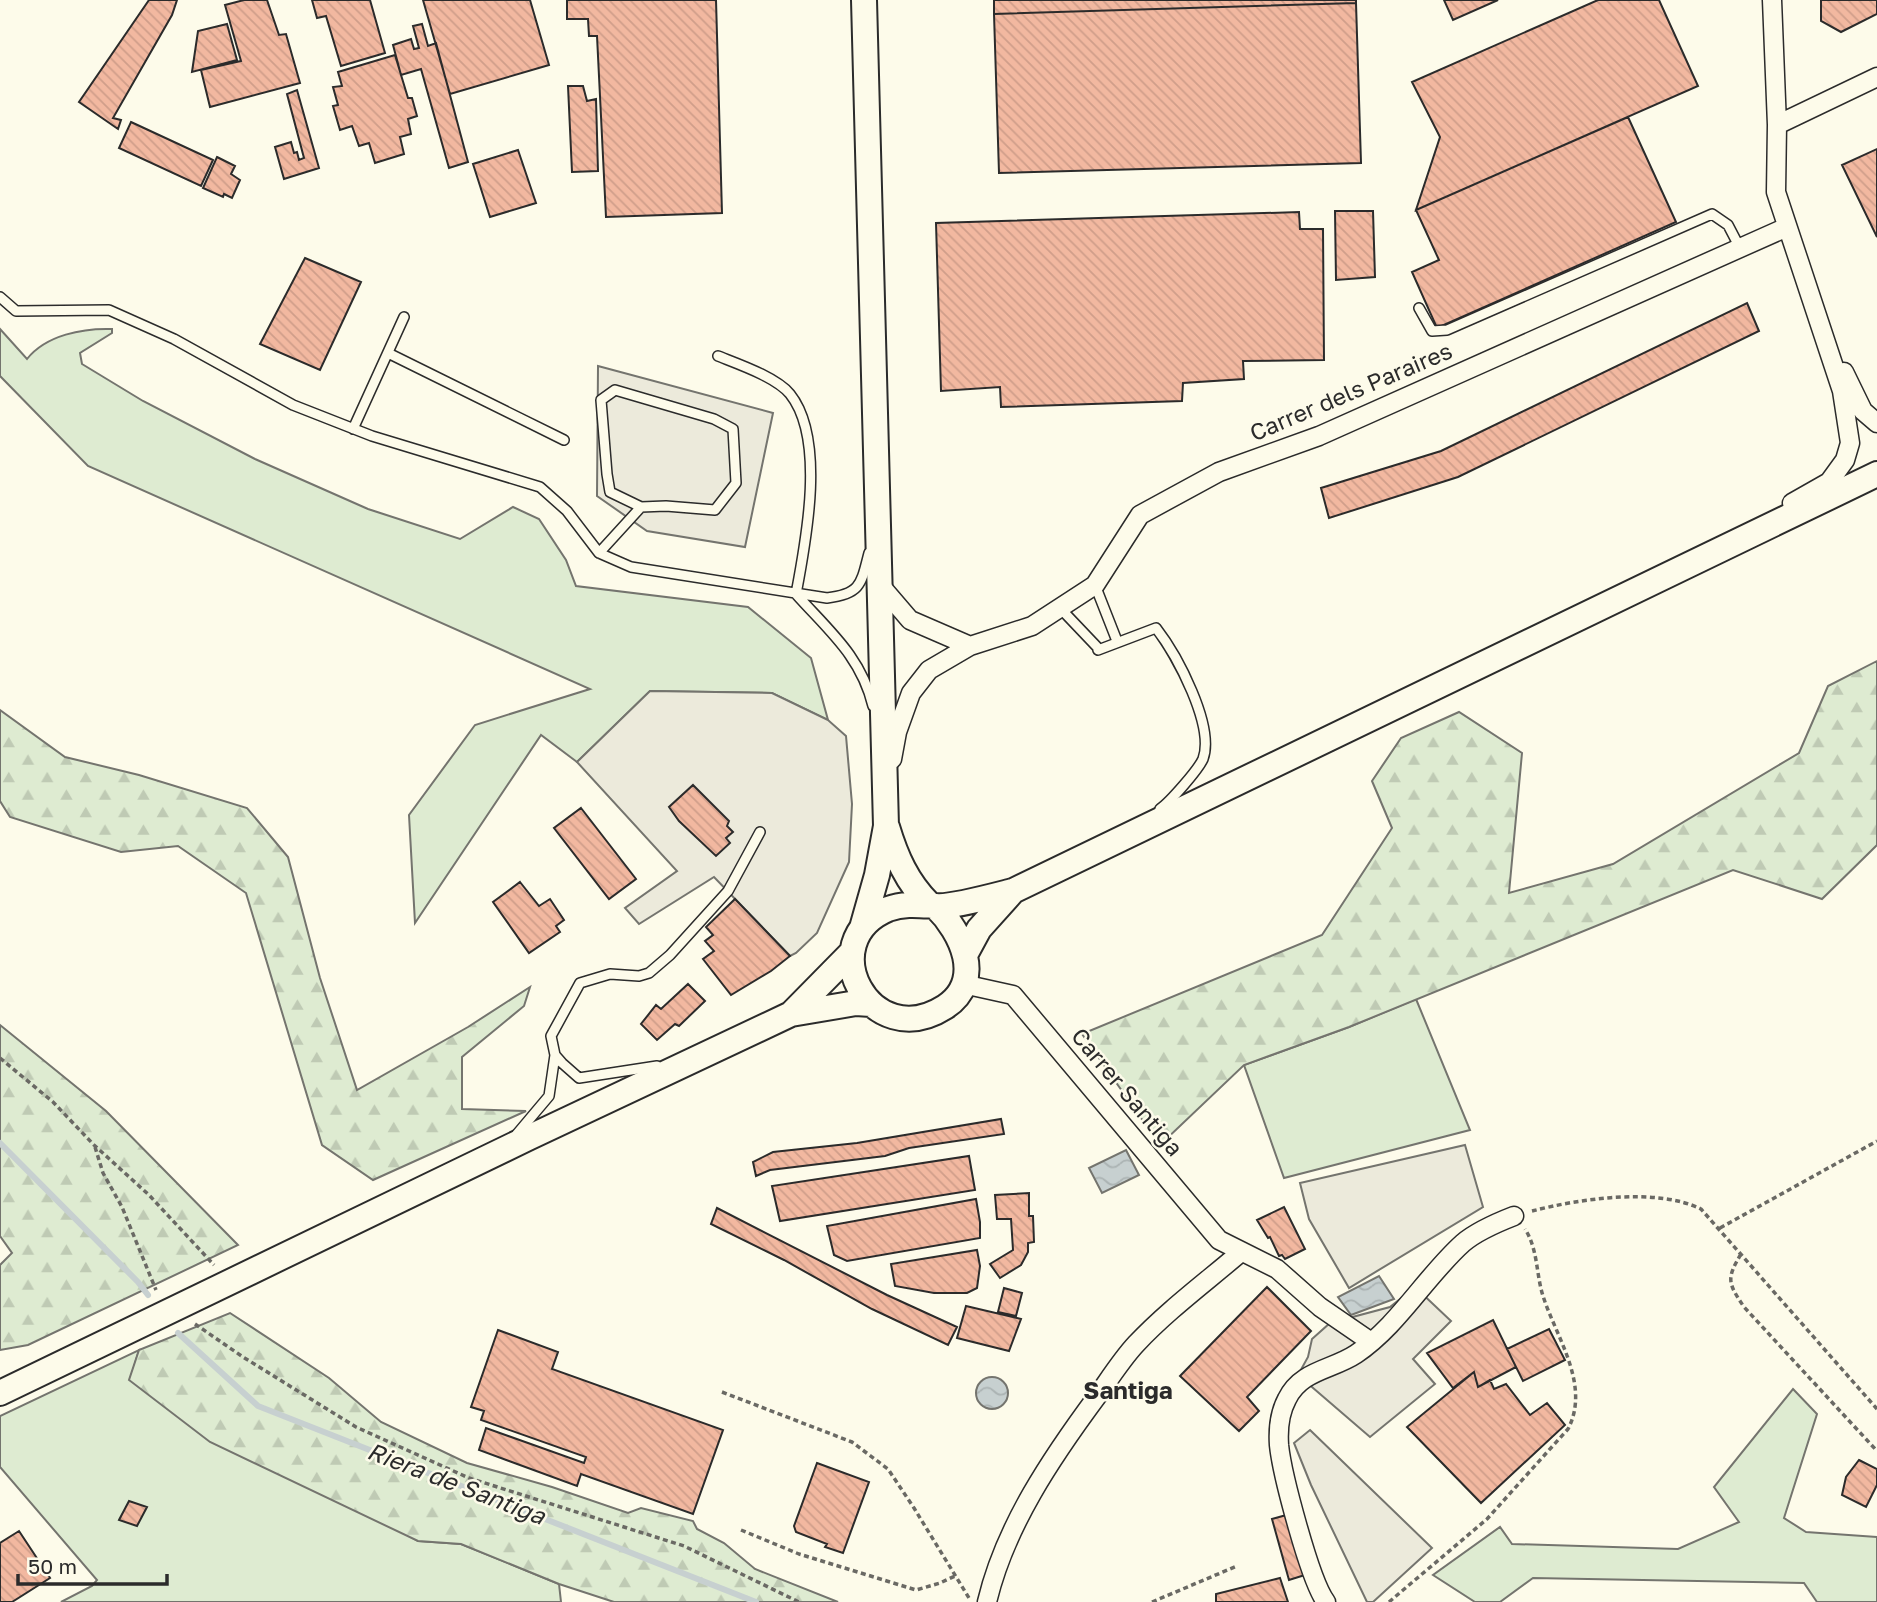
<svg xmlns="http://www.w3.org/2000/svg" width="1877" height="1602" font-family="'Golos Text',sans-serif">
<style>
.grass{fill:#deebd1;stroke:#74746e;stroke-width:2}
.forest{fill:url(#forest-firs);stroke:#74746e;stroke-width:2}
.parking{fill:#eceadb;stroke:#74746e;stroke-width:2}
.water{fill:url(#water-waves);stroke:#74746e;stroke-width:2}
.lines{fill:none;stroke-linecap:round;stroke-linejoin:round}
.stream{stroke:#c7d0d0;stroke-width:6}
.building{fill:url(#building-back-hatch);stroke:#2b2b2b;stroke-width:2}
.lane-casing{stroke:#2b2b2b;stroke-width:12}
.street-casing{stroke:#2b2b2b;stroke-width:21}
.secondary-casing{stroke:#2b2b2b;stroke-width:28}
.path{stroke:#6a6964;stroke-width:3.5;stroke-dasharray:5 3.5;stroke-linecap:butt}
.lane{stroke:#fdfbea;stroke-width:9}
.street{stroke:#fdfbea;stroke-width:18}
.secondary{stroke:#fdfbea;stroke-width:24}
.labels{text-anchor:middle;stroke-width:5;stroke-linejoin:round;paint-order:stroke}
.street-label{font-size:23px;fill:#2b2b2b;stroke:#fdfbea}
.neighbourhood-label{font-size:24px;font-weight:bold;fill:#2b2b2b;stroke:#fdfbea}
.water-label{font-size:24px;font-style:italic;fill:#2b2b2b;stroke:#fdfbea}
</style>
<defs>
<pattern id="forest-firs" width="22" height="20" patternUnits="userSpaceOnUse" patternTransform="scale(1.75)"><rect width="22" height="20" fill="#deebd1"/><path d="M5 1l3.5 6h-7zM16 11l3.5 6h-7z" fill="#bfcab4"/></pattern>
<pattern id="water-waves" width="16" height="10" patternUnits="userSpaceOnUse" patternTransform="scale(1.75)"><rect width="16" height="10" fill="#c7d0d0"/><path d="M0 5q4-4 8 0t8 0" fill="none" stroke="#abb3b3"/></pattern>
<pattern id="building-back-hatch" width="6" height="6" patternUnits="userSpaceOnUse" patternTransform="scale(1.75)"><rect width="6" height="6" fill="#f2b8a0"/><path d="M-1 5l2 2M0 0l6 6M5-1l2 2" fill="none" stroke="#d09e8a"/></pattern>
</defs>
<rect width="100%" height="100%" fill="#fdfbea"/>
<path class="grass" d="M 0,329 L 27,359 C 46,335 83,328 112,329 L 112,333 L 80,353 L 82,364 L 143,401 L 255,459 L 368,509 L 460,539 L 513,507 L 539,519 L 566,560 L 576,586 L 748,607 L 811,658 L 828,720 L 772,693 L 650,691 L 577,762 L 541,735 L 415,923 L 409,815 L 475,725 L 590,689 L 88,466 L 0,376 Z
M 1416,999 L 1470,1130 L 1284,1178 L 1244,1065 L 1349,1027 Z
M 139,1350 L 130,1380 L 418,1541 L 461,1544 L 559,1584 L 561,1602 L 61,1602 L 92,1586 L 97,1580 L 0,1467 L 0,1416 Z
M 1793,1389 L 1817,1414 L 1784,1518 L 1806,1532 L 1877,1537 L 1877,1602 L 1817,1602 L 1804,1583 L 1533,1578 L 1500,1602 L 1475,1602 L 1433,1575 L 1500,1527 L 1512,1544 L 1678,1549 L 1739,1522 L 1714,1487 Z"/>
<path class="forest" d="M 1877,661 L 1877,845 L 1822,899 L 1733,870 L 1349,1027 L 1244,1065 L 1160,1145 L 1082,1034 L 1322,935 L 1392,828 L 1372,781 L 1401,738 L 1459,712 L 1522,753 L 1509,893 L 1613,864 L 1799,753 L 1828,686 Z
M 0,710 L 65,757 L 139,775 L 247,808 L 288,857 L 320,978 L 357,1090 L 468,1027 L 530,987 L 524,1006 L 462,1057 L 462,1109 L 526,1111 L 373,1180 L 322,1145 L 246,893 L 178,846 L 121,852 L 10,817 L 0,801 Z
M 0,1025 L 106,1111 L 238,1245 L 28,1345 L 0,1350 L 0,1265 L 12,1253 L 0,1236 Z
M 230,1313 L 329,1378 L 381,1422 L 467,1463 L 552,1487 L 628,1513 L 641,1508 L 693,1521 L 697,1529 L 724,1543 L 755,1569 L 838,1602 L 614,1602 L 559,1584 L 461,1544 L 418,1541 L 210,1442 L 129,1380 L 139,1350 Z"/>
<path class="parking" d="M 598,366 L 773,413 L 745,547 L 647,531 L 597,496 Z
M 650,691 L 772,693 L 828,720 L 846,736 L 852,804 L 849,862 L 817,933 L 796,953 L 790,956 L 714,877 L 639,924 L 625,908 L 677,871 L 577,762 Z
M 1465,1145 L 1483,1207 L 1349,1288 L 1309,1219 L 1300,1183 Z
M 1415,1287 L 1451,1321 L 1413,1359 L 1435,1384 L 1370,1437 L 1298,1375 L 1308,1357 L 1312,1339 L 1330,1323 L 1390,1307 Z
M 1310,1430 L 1432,1548 L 1373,1602 L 1367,1602 L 1311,1485 L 1294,1443 Z"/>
<path class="water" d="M 1126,1150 L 1139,1175 L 1102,1193 L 1089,1168 Z
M 1379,1276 L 1394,1299 L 1351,1315 L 1338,1297 Z
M976 1393a16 16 0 1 1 32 0a16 16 0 1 1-32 0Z"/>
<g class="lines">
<path class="stream" d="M 0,1143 L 138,1282 L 148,1295
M 178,1333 L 258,1406 L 756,1602"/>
</g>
<path class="building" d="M 149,0 L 177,0 L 172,15 L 113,118 L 121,120 L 118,129 L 79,102 Z
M 244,0 L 267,0 L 279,35 L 286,34 L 300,83 L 210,107 L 201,70 L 241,61 L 225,5 Z
M 312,0 L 370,0 L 385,53 L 341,66 L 326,16 L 317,18 Z
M 423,0 L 530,0 L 549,65 L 450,94 Z
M 567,0 L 716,0 L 722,213 L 606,217 L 597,36 L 589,36 L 588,19 L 567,19 Z
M 994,0 L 1356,0 L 1356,3 L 994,14 Z
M 1444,0 L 1498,0 L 1453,20 Z
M 1598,0 L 1659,0 L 1698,86 L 1416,210 L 1440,137 L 1412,82 Z
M 1821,0 L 1877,0 L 1877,14 L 1841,32 L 1821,21 Z
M 1356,3 L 1361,163 L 999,173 L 994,14 Z
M 227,24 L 237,60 L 192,72 L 198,31 Z
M 422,24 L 428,46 L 436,43 L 468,162 L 449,168 L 421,69 L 401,75 L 393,45 L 411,39 L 414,49 L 419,48 L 413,26 Z
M 395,55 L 408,98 L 412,98 L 417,116 L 408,119 L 411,134 L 400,137 L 404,154 L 375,163 L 369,143 L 359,146 L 352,126 L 340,130 L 333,106 L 338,105 L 333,87 L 342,86 L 338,72 Z
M 568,86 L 583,86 L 587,101 L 596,99 L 598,171 L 572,172 Z
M 297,90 L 319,168 L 284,179 L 275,147 L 291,142 L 294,153 L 297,152 L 299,160 L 304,158 L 287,94 Z
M 1628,117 L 1676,222 L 1437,328 L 1412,272 L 1439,260 L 1416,210 Z
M 131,122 L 213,160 L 201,186 L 119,148 Z
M 1877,149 L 1877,237 L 1842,165 Z
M 518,150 L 536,203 L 490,217 L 473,164 Z
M 217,157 L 235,166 L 231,174 L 240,180 L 232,198 L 224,194 L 223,197 L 203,188 Z
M 1335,211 L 1373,211 L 1375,277 L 1336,280 Z
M 1299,212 L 1300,229 L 1323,229 L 1324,360 L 1243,361 L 1244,379 L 1183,383 L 1182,401 L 1001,407 L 1000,387 L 941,391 L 936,223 Z
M 305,258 L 361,282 L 320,370 L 260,344 Z
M 1747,303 L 1759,331 L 1458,477 L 1329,518 L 1321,488 L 1441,451 Z
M 693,785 L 729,821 L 727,826 L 733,832 L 726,838 L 730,843 L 716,856 L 679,821 L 669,807 Z
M 581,808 L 636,879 L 609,899 L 554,828 Z
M 520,882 L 539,906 L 550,899 L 564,920 L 556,926 L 560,932 L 529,953 L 493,902 Z
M 735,899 L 790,956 L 771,971 L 731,995 L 703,959 L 714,951 L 705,941 L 713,935 L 706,927 Z
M 688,984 L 705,1001 L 679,1026 L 675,1024 L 657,1040 L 641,1024 L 656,1005 L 661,1009 Z
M 1001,1119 L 1004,1134 L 909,1148 L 885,1156 L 770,1170 L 756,1176 L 753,1162 L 773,1152 L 857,1143 Z
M 969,1156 L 975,1190 L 780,1221 L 772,1186 Z
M 1029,1193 L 1029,1216 L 1033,1216 L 1034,1242 L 1028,1243 L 1028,1252 L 1021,1265 L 1000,1278 L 990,1264 L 1013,1250 L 1011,1219 L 997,1219 L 995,1195 Z
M 976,1199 L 980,1222 L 980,1238 L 847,1261 L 834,1255 L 827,1226 Z
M 1284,1207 L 1305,1249 L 1285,1259 L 1282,1255 L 1279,1256 L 1270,1237 L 1268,1238 L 1257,1220 Z
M 717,1208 L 887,1295 L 957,1327 L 948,1345 L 872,1309 L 784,1260 L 711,1224 Z
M 977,1250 L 980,1266 L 977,1288 L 967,1293 L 934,1293 L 895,1286 L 891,1264 Z
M 1267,1287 L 1311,1331 L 1247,1397 L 1259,1411 L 1239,1431 L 1180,1376 Z
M 1004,1288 L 1022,1293 L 1016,1316 L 998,1312 Z
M 966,1306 L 1021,1319 L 1009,1351 L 957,1338 Z
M 1493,1320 L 1516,1367 L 1478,1387 L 1474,1372 L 1453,1388 L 1427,1353 Z
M 1549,1329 L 1565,1360 L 1523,1381 L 1507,1349 Z
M 498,1330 L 558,1352 L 552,1369 L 723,1430 L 693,1514 L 581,1474 L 577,1486 L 479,1450 L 486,1428 L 584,1463 L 586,1457 L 481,1420 L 484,1411 L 471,1407 Z
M 1474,1372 L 1478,1387 L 1490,1380 L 1494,1389 L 1506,1384 L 1530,1415 L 1547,1403 L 1565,1425 L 1481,1503 L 1407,1427 Z
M 1859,1460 L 1877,1469 L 1877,1485 L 1866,1507 L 1842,1495 L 1846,1477 Z
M 817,1463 L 869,1482 L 843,1553 L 825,1547 L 827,1544 L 796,1532 L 794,1526 Z
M 129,1501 L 147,1507 L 137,1526 L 119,1520 Z
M 1290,1514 L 1308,1574 L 1289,1580 L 1272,1519 Z
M 19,1531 L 50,1578 L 12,1602 L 0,1602 L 0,1543 Z
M 1280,1578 L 1288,1602 L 1216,1602 L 1216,1594 Z"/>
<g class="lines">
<defs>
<path id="lane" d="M 0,297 L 16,311 L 109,310 L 174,339 L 293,405 L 372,436 L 540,487 L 567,511 L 599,553 L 631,567 L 827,598 C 861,594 861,584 869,553
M 1419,308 L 1432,331 L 1447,330 L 1712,214 L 1728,225 L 1740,248
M 388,353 L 564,440
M 718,356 C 738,364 776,377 790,394 C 826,439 806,541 796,594
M 353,429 L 404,317
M 599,553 L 641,507 L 666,506 L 715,510 L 736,483 L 733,429 L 714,419 L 615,390 L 601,400 L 607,474 L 610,492 L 641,507
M 1095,585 L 1117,641
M 796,594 C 828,630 861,656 873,706
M 1060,608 L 1099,649
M 1098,650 L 1156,628 C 1177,655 1215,726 1203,759 C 1198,770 1170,802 1160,809
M 555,1055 L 562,1063 L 579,1078 L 657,1066
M 517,1134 L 549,1096 L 555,1055 L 551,1036 L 580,983 L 610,974 L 639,976 L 649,973 L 670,955 L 728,891 L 760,832"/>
<path id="street" d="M 1772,0 L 1777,125 L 1776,192 L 1842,391 L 1850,443 L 1845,460 L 1829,482 L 1792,503
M 1777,125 L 1877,77
M 1844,372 L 1863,411 L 1877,423
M 880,585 L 910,620 L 970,646
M 892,759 L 897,732 L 911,693 L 929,670 L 970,646 L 1032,626 L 1095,585 L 1140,515 L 1219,472 L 1319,436 L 1787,227
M 963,984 L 1013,995 L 1219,1240 L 1277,1269 L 1320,1307 L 1371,1342
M 987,1602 C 1005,1526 1052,1457 1098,1395 C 1110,1378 1122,1359 1136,1344 C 1168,1310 1206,1282 1241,1252
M 1326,1602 C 1310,1581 1282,1474 1279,1445 C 1278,1430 1280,1412 1287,1399 C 1301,1370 1332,1370 1356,1354 C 1398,1326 1426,1276 1463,1243 C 1477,1231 1496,1223 1514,1216"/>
<path id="secondary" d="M 887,827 C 896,857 907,882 929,904
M 935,906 C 962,932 985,981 945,1007 C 870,1055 811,941 888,909 C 904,903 919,905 935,906 C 950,908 997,895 1013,891 L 1877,474
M 862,928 L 877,875 L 886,826 L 864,0
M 966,953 L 979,929 L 1013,891
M 791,1014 L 856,1003 L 871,1004
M 0,1393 L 528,1138 L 791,1014 L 852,952"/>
</defs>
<use href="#lane" class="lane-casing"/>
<use href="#street" class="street-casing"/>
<use href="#secondary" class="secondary-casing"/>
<path class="path" d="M 0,1058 L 53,1102 L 94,1145 L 149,1195 L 214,1265
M 95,1147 L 103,1173 L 122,1207 L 156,1290
M 1532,1211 C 1579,1199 1656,1187 1701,1209 L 1877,1409
M 1720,1228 L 1877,1141
M 1741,1254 C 1726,1279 1728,1283 1744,1307 L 1877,1451
M 195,1324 L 243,1357 L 356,1427 L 469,1478 L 684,1546 L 799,1602
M 722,1392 L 852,1442 L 888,1469 L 914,1508 L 969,1598
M 741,1530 L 799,1554 L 916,1590 L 940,1583 L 955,1576
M 1152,1602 L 1237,1566
M 1389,1602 L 1487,1519 L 1568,1429 C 1591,1385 1556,1337 1543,1296 C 1536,1274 1538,1249 1525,1229"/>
<use href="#lane" class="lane"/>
<use href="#street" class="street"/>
<use href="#secondary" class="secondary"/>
</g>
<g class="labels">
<g class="street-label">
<text transform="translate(1351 392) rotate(-23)" y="8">Carrer dels Paraires</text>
<text transform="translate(1127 1092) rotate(50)" y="8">Carrer Santiga</text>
</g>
<g class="neighbourhood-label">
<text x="1128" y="1399">Santiga</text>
</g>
<g class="water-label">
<text transform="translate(456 1484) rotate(21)" y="8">Riera de Santiga</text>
</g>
</g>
<path d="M18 1574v10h149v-10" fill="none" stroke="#2b2b2b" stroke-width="3.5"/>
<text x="28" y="1574" font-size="21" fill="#2b2b2b" stroke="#fdfbea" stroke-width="5" paint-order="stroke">50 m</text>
</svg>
